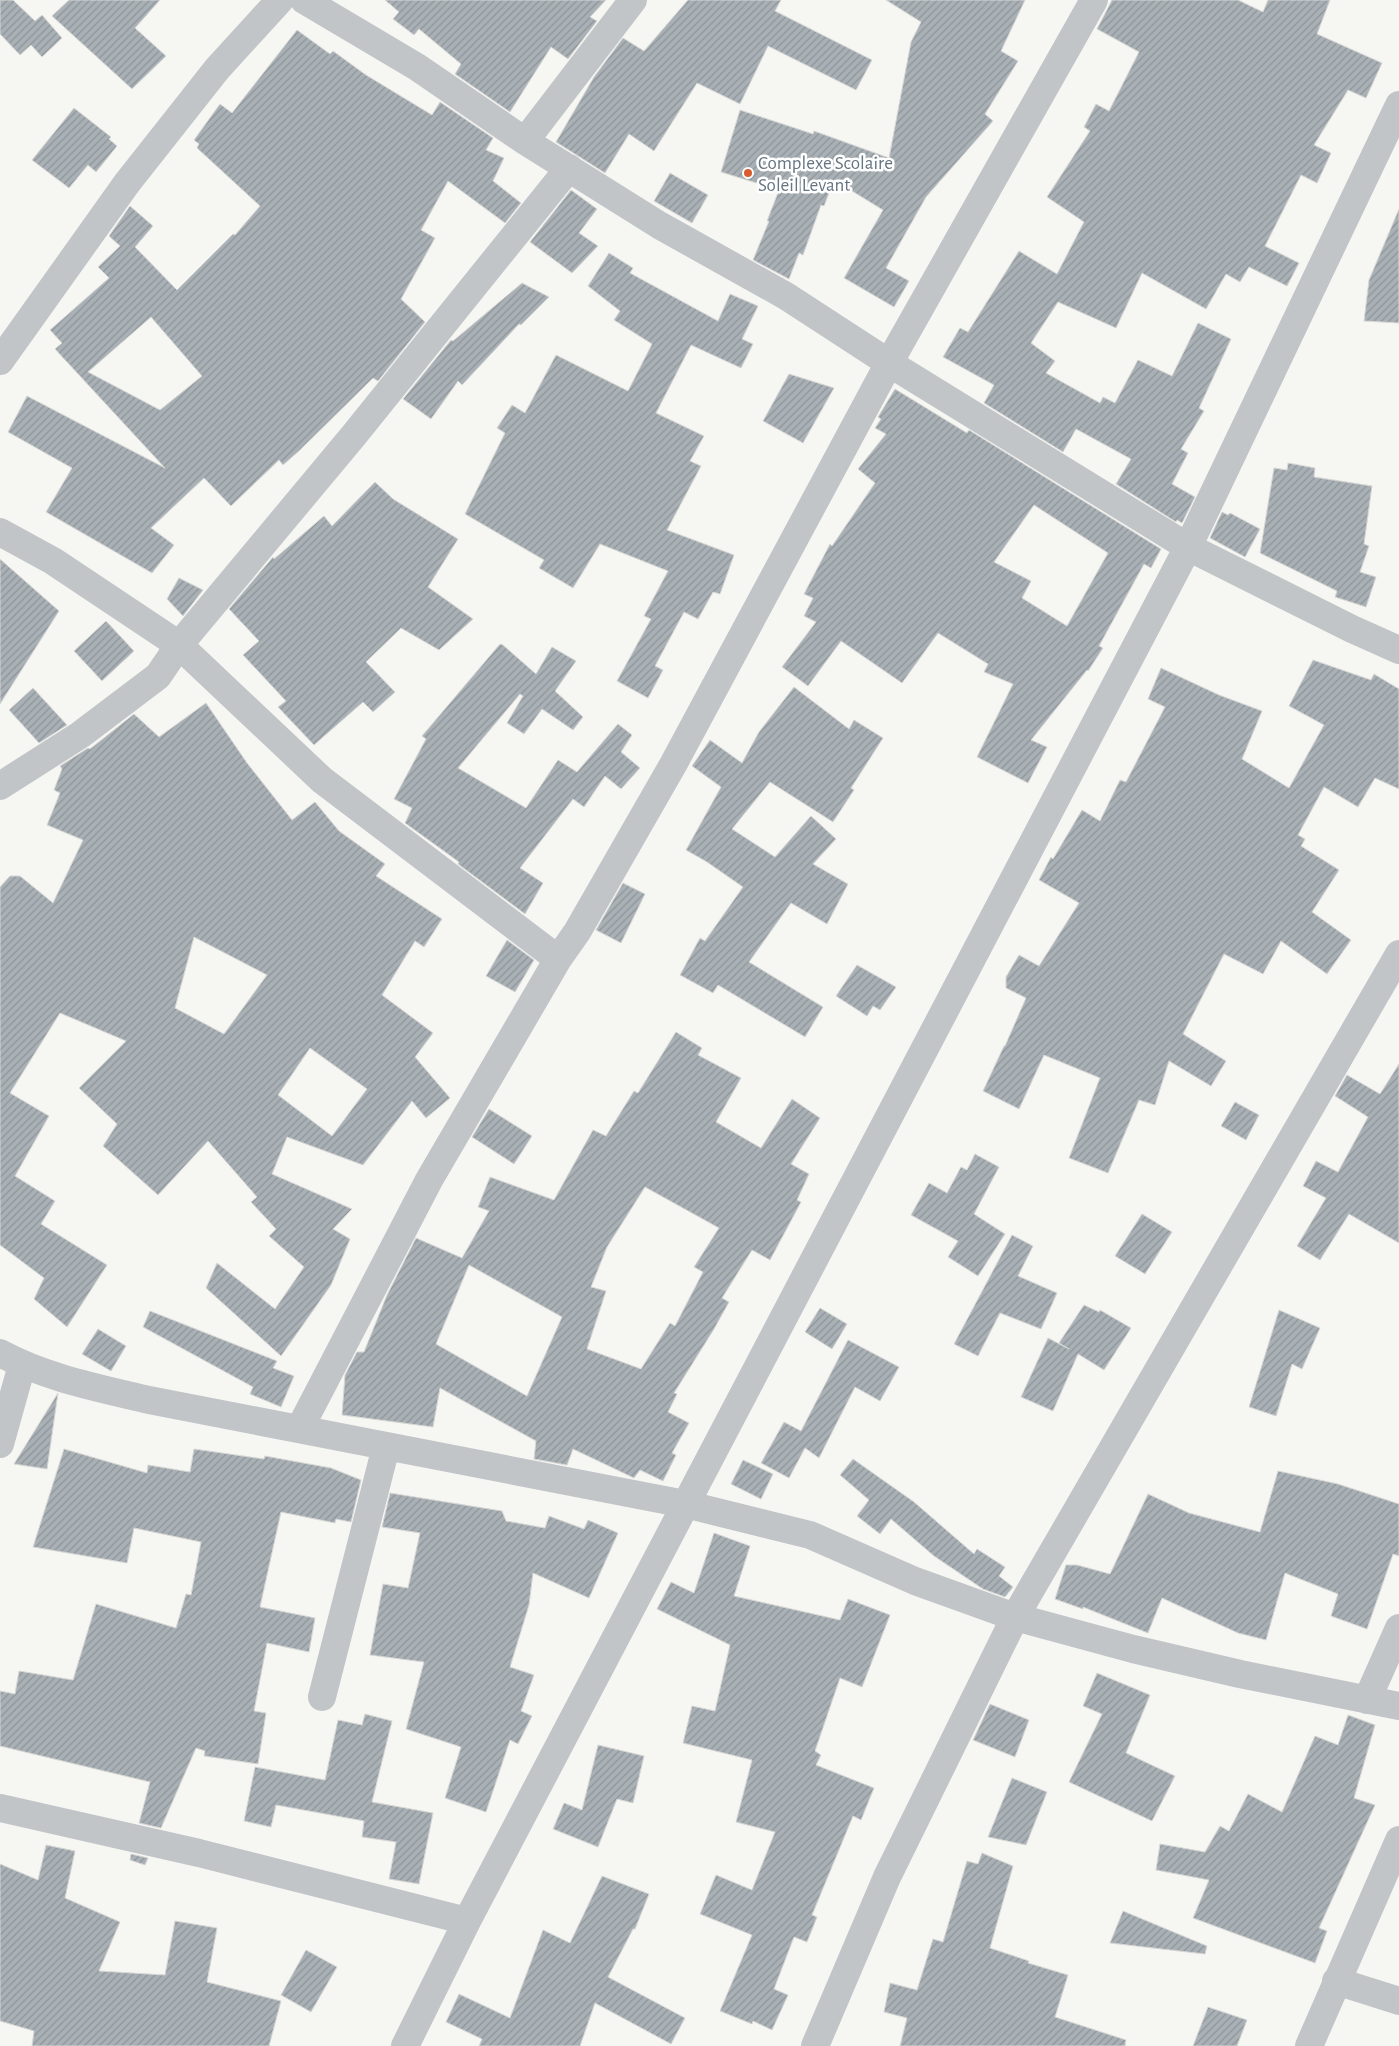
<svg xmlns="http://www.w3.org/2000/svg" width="1399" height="2046" font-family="'Alegreya Sans',sans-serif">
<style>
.building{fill:url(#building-hatch);stroke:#d7d7d5;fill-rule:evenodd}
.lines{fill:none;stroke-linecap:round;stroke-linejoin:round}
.minor{stroke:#c1c5c8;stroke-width:28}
.poi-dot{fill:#da5b2e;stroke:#fff;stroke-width:2}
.labels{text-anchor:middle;stroke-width:5;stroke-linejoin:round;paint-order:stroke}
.poi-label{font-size:19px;fill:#667582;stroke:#fff;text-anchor:start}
</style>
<defs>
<pattern id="building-hatch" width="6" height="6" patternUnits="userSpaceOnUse" patternTransform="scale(1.25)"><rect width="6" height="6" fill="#aab1b6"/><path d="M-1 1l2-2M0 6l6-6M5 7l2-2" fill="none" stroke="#8e9599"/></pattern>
</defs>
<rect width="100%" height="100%" fill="#f6f6f3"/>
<path class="building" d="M 0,0 L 13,0 L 35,21 L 42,15 L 62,38 L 42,57 L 31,45 L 20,55 L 0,34 Z
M 69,0 L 160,0 L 135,28 L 166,56 L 132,89 L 52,16 Z
M 385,0 L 606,0 L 590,17 L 597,21 L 568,59 L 551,47 L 510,112 L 455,74 L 461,64 L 419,29 L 414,35 L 393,19 L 399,12 Z
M 688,0 L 781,0 L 775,11 L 872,60 L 856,90 L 768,46 L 740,104 L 697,83 L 654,151 L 629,134 L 605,173 L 556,142 L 594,77 L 623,38 L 644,51 Z
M 886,0 L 1025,0 L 1001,51 L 1018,61 L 985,114 L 993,121 L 926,197 L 886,268 L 909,281 L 894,307 L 844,278 L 883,210 L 834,180 L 824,206 L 821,205 L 803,255 L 799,253 L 789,279 L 753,260 L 769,221 L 767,221 L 779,190 L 721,172 L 740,110 L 813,134 L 814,131 L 889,158 L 911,42 L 921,22 Z
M 1112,0 L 1238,0 L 1263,12 L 1268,0 L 1330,0 L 1317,34 L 1382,63 L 1366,98 L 1348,90 L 1314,145 L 1331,153 L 1317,183 L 1301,175 L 1265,246 L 1299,263 L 1287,286 L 1249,267 L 1240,282 L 1226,274 L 1206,309 L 1142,273 L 1116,328 L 1058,302 L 1031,343 L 1055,361 L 1046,373 L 1100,403 L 1103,397 L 1115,403 L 1138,360 L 1172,376 L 1198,323 L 1231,339 L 1199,408 L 1204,411 L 1181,449 L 1188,453 L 1172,484 L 1195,497 L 1182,523 L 1177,520 L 1176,522 L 1116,484 L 1131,459 L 1076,429 L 1063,452 L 984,403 L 994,385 L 943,357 L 960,328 L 968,332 L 1019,251 L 1057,274 L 1084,222 L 1047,197 L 1090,131 L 1084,127 L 1096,104 L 1109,111 L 1139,52 L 1097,29 Z
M 297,30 L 330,54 L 333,51 L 366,75 L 432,115 L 440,102 L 493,138 L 486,150 L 504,158 L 493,181 L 521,203 L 505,223 L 448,181 L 421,230 L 435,238 L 401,299 L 425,322 L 378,381 L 373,378 L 300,450 L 283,465 L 279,460 L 231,506 L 204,478 L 151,528 L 174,545 L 152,573 L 46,512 L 72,468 L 8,432 L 27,396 L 165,468 L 55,349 L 62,343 L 50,330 L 109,278 L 98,267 L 120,246 L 109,236 L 130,206 L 153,226 L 135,247 L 177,290 L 233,234 L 235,235 L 260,206 L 197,148 L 199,144 L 194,140 L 220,104 L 232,113 ZM 151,317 L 202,376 L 160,410 L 88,372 Z
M 74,108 L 111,137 L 109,139 L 117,146 L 96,172 L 88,165 L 69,188 L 32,160 Z
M 670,173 L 708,195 L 692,223 L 654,201 Z
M 571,190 L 597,209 L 579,233 L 598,246 L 572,273 L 530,242 Z
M 1399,209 L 1399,323 L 1364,321 L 1369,280 Z
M 609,253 L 633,268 L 630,273 L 718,321 L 730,294 L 758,306 L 742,339 L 753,344 L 741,368 L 691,345 L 656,413 L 704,436 L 690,461 L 701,466 L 667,530 L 734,555 L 720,594 L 713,592 L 698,619 L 684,612 L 655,666 L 663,670 L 648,698 L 617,681 L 651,619 L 644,616 L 668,571 L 600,544 L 573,588 L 539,568 L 544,560 L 465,514 L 505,433 L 497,428 L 512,405 L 525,413 L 556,355 L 628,391 L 652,344 L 614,320 L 620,311 L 588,286 Z
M 522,283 L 549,297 L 521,325 L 519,324 L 462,385 L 458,381 L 431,419 L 403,399 L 451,340 L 453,341 Z
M 789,374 L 834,388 L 803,443 L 763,421 Z
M 895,389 L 967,433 L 969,430 L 1161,549 L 1151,568 L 1144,564 L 1099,646 L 1103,648 L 1088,671 L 1087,670 L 1031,740 L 1047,747 L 1028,783 L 977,757 L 1013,684 L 984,672 L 988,664 L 938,633 L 902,683 L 841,641 L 808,686 L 782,667 L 816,622 L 804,616 L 813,598 L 804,594 L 830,544 L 832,546 L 875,483 L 858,469 L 886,434 L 875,428 L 881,419 L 878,417 ZM 1034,505 L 1108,553 L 1067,626 L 1022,598 L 1031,581 L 994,562 Z
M 1288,463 L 1315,468 L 1314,477 L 1372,486 L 1364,544 L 1369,546 L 1360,572 L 1376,577 L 1366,607 L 1335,597 L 1337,591 L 1260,553 L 1274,468 L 1287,470 Z
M 375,482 L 393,499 L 458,539 L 428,587 L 473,619 L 439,650 L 401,628 L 366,662 L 395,692 L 373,712 L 363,702 L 314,745 L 278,707 L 286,701 L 243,655 L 259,641 L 229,609 L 273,557 L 274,559 L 324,516 L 332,526 Z
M 1222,512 L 1228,515 L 1230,513 L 1260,529 L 1245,557 L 1210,538 Z
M 0,559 L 59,611 L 0,704 Z
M 179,578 L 203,590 L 183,616 L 167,599 Z
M 106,621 L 134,651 L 102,681 L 74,651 Z
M 500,644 L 503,645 L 536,674 L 552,647 L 576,661 L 555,691 L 583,717 L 573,730 L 542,709 L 524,734 L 507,723 L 523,696 L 520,694 L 458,768 L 526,808 L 558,760 L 577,772 L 618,724 L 632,735 L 621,752 L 640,768 L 621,789 L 605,776 L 584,807 L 573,799 L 520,868 L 543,883 L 525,914 L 458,864 L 459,862 L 405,823 L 412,808 L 394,799 L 426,739 L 422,736 Z
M 1313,660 L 1371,680 L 1374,674 L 1399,689 L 1399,789 L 1375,778 L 1358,807 L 1324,787 L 1298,835 L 1305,839 L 1301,846 L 1339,870 L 1312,912 L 1351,940 L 1327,974 L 1281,941 L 1263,974 L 1224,954 L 1183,1034 L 1226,1061 L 1211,1086 L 1169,1061 L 1155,1105 L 1139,1100 L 1108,1173 L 1069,1158 L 1100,1078 L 1044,1055 L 1019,1109 L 983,1091 L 1004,1046 L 1005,1046 L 1026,998 L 1006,988 L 1006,977 L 1019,955 L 1039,966 L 1079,903 L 1039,880 L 1051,857 L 1053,859 L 1082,810 L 1100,821 L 1120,780 L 1126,782 L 1165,707 L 1148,699 L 1161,668 L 1219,695 L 1262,711 L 1242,759 L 1289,788 L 1324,725 L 1289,706 Z
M 794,687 L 849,729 L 854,720 L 883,738 L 851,788 L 854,790 L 833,822 L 770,782 L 732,829 L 775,857 L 811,816 L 836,839 L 813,864 L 848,884 L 827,924 L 791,903 L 749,962 L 823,1007 L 805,1037 L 718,985 L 713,993 L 680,975 L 700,938 L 705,941 L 743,887 L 707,862 L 686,850 L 721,787 L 692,766 L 710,740 L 742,763 L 759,732 Z
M 33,688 L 67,725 L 39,743 L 9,710 Z
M 206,703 L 247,763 L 292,820 L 315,802 L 339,831 L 385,864 L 376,876 L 442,919 L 424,947 L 415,941 L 382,995 L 433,1033 L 415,1057 L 450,1098 L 426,1118 L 412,1101 L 363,1165 L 287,1137 L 272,1174 L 352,1209 L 333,1229 L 350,1239 L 331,1285 L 281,1356 L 206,1288 L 217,1263 L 275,1309 L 304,1267 L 269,1236 L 276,1229 L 251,1202 L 257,1197 L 208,1141 L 158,1195 L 103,1146 L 117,1124 L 79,1088 L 126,1041 L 60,1013 L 10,1093 L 49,1116 L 15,1176 L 55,1201 L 41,1224 L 107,1265 L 67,1327 L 34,1299 L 44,1278 L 0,1245 L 0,887 L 10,876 L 20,876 L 53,903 L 83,840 L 47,825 L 60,793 L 54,790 L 62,769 L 60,766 L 88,748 L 90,749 L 134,714 L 159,737 ZM 194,937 L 267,975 L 224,1034 L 175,1008 ZM 310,1048 L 367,1089 L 332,1136 L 278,1095 Z
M 623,883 L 645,894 L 621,943 L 596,930 Z
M 507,940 L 534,960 L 515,992 L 486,976 Z
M 857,965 L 896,987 L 880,1010 L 873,1006 L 867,1016 L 836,996 Z
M 676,1032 L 702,1048 L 698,1055 L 741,1078 L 716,1122 L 761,1148 L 792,1099 L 820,1118 L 791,1164 L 809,1174 L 797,1200 L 801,1202 L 770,1260 L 752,1250 L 722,1298 L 729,1302 L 714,1329 L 674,1393 L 677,1394 L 668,1412 L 689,1423 L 672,1453 L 676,1455 L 663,1481 L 640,1470 L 634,1478 L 573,1449 L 567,1465 L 534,1459 L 536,1441 L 440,1388 L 433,1427 L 342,1415 L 345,1375 L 357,1352 L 364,1352 L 387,1295 L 416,1238 L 462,1258 L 489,1211 L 478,1207 L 490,1177 L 554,1200 L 593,1130 L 606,1136 L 634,1091 L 638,1093 ZM 645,1187 L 719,1228 L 694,1267 L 703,1272 L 675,1326 L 670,1323 L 641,1369 L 587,1349 L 606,1291 L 591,1287 L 607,1247 ZM 469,1265 L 562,1317 L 527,1396 L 436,1344 Z
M 1399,1064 L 1399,1243 L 1349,1214 L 1320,1260 L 1297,1246 L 1326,1198 L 1303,1186 L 1316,1161 L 1338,1172 L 1368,1117 L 1335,1096 L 1347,1075 L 1380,1094 Z
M 1235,1102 L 1259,1115 L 1246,1140 L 1221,1126 Z
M 489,1109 L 532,1136 L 514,1164 L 472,1137 Z
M 975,1154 L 999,1167 L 974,1214 L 1005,1234 L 978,1276 L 948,1257 L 958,1241 L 911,1215 L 929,1183 L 947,1193 L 961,1167 L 967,1170 Z
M 1142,1214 L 1172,1232 L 1145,1274 L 1115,1256 Z
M 1012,1235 L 1033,1246 L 1018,1276 L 1057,1293 L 1041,1329 L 1000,1313 L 978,1356 L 954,1344 Z
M 1084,1305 L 1099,1312 L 1100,1310 L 1131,1328 L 1104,1370 L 1078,1354 L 1053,1411 L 1021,1397 L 1048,1338 L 1069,1349 L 1059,1343 Z
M 820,1308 L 847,1324 L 832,1349 L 805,1332 Z
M 1279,1310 L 1320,1328 L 1302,1369 L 1292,1364 L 1276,1416 L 1249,1407 Z
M 150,1311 L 277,1361 L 273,1368 L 294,1376 L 281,1407 L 250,1394 L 253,1387 L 143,1327 Z
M 98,1329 L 126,1346 L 111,1371 L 82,1354 Z
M 848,1340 L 899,1367 L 880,1401 L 855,1387 L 819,1458 L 805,1448 L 789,1478 L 761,1463 L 784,1422 L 801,1431 Z
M 58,1393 L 47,1469 L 14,1464 Z
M 64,1449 L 147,1473 L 148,1465 L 190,1472 L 194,1449 L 264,1459 L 265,1456 L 331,1468 L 361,1480 L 351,1522 L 336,1519 L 335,1523 L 281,1512 L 260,1607 L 315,1618 L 309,1652 L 267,1643 L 254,1711 L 266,1713 L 258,1764 L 204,1756 L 205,1751 L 196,1748 L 161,1828 L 139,1823 L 150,1782 L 0,1746 L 0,1691 L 15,1694 L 19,1671 L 73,1680 L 96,1604 L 176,1628 L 186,1594 L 191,1595 L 201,1542 L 134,1528 L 127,1563 L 33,1547 Z
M 853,1459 L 914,1502 L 974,1554 L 977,1549 L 1005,1567 L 999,1576 L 1013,1587 L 1005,1597 L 983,1589 L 934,1556 L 891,1519 L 880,1534 L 857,1516 L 869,1500 L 840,1475 Z
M 743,1460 L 773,1474 L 761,1499 L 731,1484 Z
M 1278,1471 L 1338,1484 L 1399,1504 L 1399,1556 L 1393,1554 L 1367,1629 L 1331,1616 L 1338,1594 L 1285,1573 L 1266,1640 L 1238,1633 L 1162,1598 L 1148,1633 L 1083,1607 L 1083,1609 L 1055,1599 L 1066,1565 L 1077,1565 L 1110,1574 L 1148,1494 L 1189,1513 L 1260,1532 Z
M 390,1493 L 502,1511 L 506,1521 L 545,1528 L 549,1516 L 584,1529 L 588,1520 L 618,1533 L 589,1598 L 533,1573 L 529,1605 L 510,1667 L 534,1675 L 521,1711 L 532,1716 L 518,1744 L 510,1740 L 486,1812 L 445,1798 L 461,1747 L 406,1729 L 424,1662 L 370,1655 L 383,1584 L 408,1588 L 420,1533 L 382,1527 Z
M 714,1533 L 750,1546 L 734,1596 L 840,1620 L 848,1599 L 890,1615 L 862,1687 L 840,1678 L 815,1751 L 821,1755 L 816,1765 L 874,1788 L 861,1820 L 853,1816 L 812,1915 L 817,1917 L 807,1942 L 794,1937 L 774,1989 L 788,1995 L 772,2030 L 753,2021 L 752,2024 L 720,2011 L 752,1935 L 700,1914 L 716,1875 L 752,1890 L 775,1832 L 736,1822 L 752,1760 L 683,1743 L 692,1706 L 715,1711 L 730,1645 L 657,1609 L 671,1582 L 694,1593 Z
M 1097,1673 L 1150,1695 L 1126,1753 L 1175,1776 L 1152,1821 L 1069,1782 L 1102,1714 L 1083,1706 Z
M 990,1704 L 1029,1720 L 1015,1757 L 973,1740 Z
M 365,1714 L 392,1721 L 372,1802 L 433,1813 L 419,1884 L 389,1879 L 396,1842 L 362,1837 L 364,1821 L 276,1805 L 271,1827 L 244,1821 L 255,1767 L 325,1780 L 338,1720 L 362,1725 Z
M 1348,1715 L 1375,1725 L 1354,1798 L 1375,1805 L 1319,1928 L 1327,1931 L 1315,1963 L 1193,1918 L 1209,1880 L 1156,1870 L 1160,1844 L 1205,1852 L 1220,1826 L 1229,1831 L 1248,1794 L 1282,1812 L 1315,1736 L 1338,1745 Z
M 598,1745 L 644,1756 L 633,1803 L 617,1799 L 598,1847 L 553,1829 L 564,1803 L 582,1810 Z
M 1012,1778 L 1047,1792 L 1026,1845 L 988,1837 Z
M 46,1845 L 75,1851 L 65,1898 L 120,1922 L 99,1971 L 165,1975 L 175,1921 L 217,1928 L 207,1982 L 281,2001 L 269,2046 L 32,2046 L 34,2031 L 0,2021 L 0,1864 L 38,1880 Z
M 982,1853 L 1013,1866 L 990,1948 L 1029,1961 L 1028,1963 L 1068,1975 L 1055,2017 L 1126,2040 L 1125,2046 L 900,2046 L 907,2018 L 884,2012 L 890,1983 L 917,1990 L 933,1939 L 943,1942 L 967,1861 L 978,1864 Z
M 131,1854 L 148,1858 L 145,1865 L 130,1860 Z
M 602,1876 L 649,1894 L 635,1929 L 633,1929 L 608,1977 L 685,2018 L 671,2044 L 595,2003 L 580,2046 L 479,2046 L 482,2039 L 446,2022 L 459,1994 L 510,2018 L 543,1930 L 570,1943 Z
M 1123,1911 L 1207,1946 L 1205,1954 L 1110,1943 Z
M 306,1950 L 337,1967 L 311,2012 L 281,1995 Z
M 1208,2007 L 1247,2020 L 1237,2046 L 1193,2046 Z"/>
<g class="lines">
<path class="minor" d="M 304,0 L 417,67 L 525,141 L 659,225 L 786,296 L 889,363 L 1188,547 L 1352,629 L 1399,650
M 525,141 L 633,0
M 0,361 L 127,183 L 217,69 L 280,0
M 0,532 L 53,561 L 179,645 L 322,780 L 558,959
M 0,786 L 80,735 L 158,676 L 179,645 L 354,435 L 569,168
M 0,1353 C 46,1378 99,1388 149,1400 L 685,1504 L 810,1535 L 915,1581 L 1015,1617 L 1133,1649 L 1240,1674 L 1399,1706
M 300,1428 L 429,1180 L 558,959 L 577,932 L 674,763 L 889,363 L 1094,0
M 0,1444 L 22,1365
M 322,1697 L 386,1447
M 1367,1700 L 1399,1628
M 0,1808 L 199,1853 L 467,1921
M 1336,1981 L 1399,2001
M 405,2046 L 467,1921 L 1188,547 L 1399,105
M 815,2046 L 887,1877 L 1015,1617 L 1399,954
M 1309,2046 L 1399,1840"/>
</g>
<circle class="poi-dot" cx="748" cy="173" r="5"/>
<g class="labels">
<g class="poi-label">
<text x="758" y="169">Complexe Scolaire<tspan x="758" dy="22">Soleil Levant</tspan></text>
</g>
</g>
</svg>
